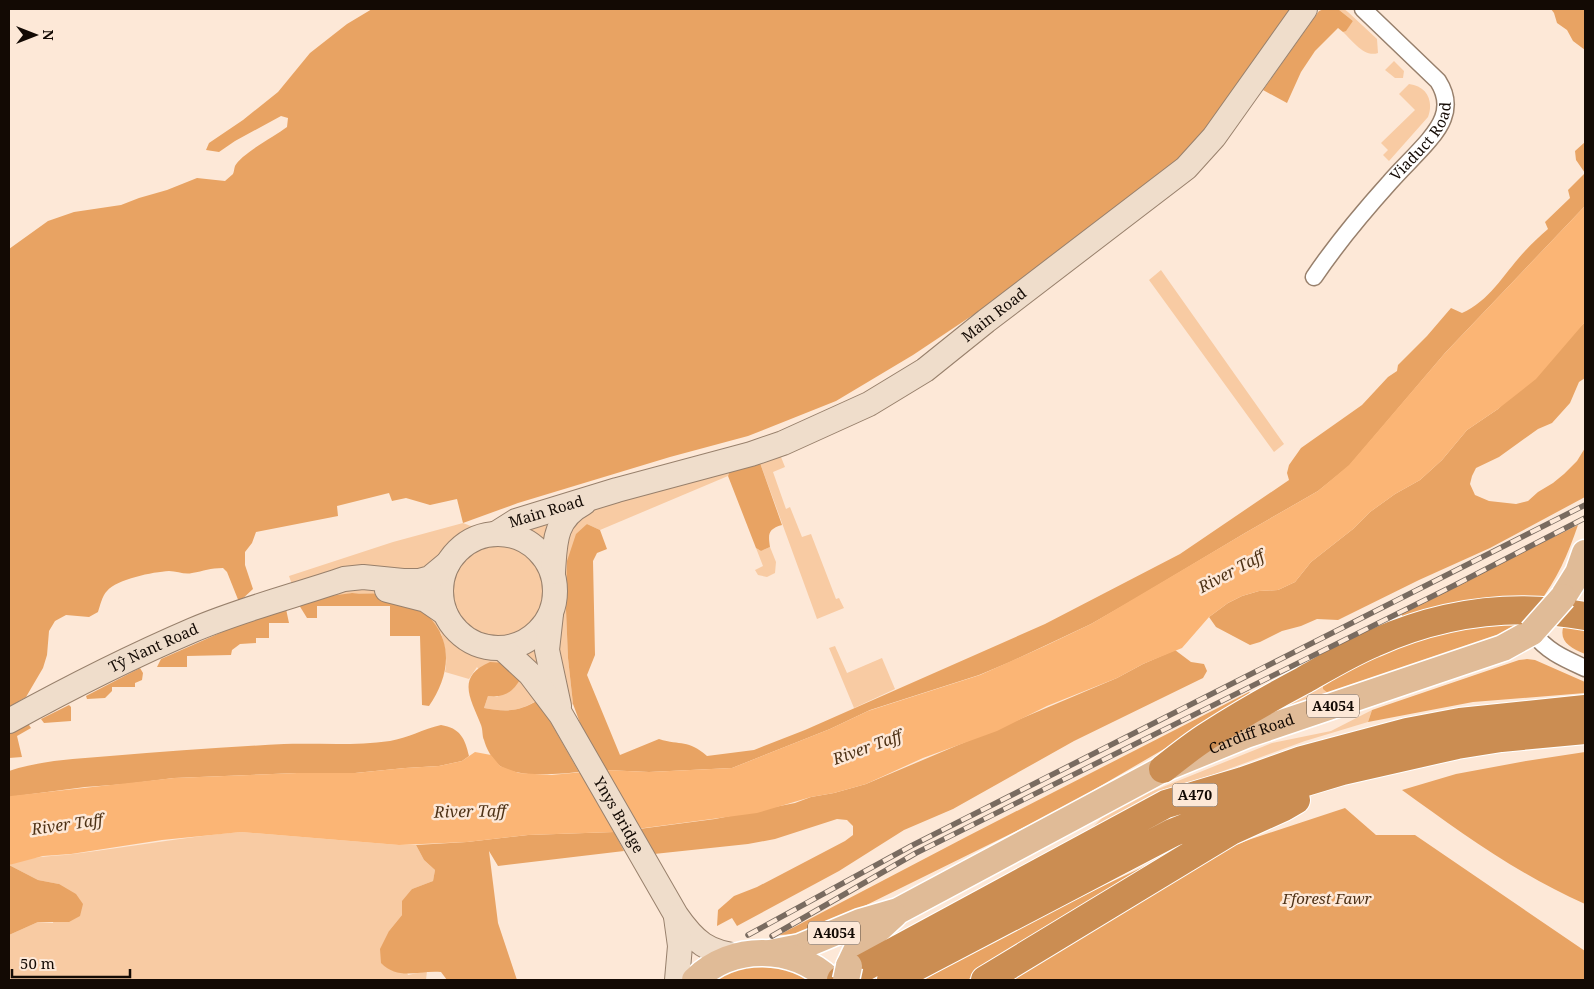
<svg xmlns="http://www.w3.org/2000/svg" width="1594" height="989" font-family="'Noto Serif',serif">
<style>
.green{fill:#f8cba3}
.forest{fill:#e8a363}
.water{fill:#fbb575}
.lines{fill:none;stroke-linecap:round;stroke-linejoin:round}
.street-casing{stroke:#98806c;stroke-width:19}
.secondary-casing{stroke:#98806c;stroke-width:26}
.primary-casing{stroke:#fff;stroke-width:29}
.highway-casing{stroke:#fff;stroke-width:30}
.street{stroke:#fff;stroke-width:16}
.secondary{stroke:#efddcb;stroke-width:24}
.primary{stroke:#e0bb97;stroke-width:26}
.highway{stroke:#cb8d52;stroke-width:28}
.rail-casing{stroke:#796b60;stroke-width:5.5}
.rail{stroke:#fde8d7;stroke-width:4;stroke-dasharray:11;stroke-linecap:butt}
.primary-bridge-casing{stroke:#fff;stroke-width:29;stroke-linecap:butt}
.primary-bridge{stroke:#e0bb97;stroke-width:26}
.labels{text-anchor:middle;stroke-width:5;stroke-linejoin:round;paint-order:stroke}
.shield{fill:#fde8d7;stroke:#594d43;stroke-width:1}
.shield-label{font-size:14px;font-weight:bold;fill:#130a04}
.street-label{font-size:15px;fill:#130a04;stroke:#fde8d7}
.park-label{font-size:15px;font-style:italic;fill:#4e3116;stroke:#fde8d7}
.water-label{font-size:16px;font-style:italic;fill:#4e3216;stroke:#fde8d7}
</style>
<rect width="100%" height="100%" fill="#fde8d7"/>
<path class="green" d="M 1338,9 L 1344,9 L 1348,12 L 1377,39 L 1378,53 C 1364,58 1352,40 1343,32 L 1346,30 L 1353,21 Z
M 1394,61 L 1404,71 L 1403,78 L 1395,78 L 1385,70 Z
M 1409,84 C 1427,86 1434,101 1428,117 L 1389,161 L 1383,155 L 1388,150 L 1381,143 L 1415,110 L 1399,94 Z
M 1161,270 L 1284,444 L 1274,452 L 1149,280 Z
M 775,455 L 781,457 L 785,467 L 773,472 L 786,509 L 790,507 L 802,537 L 811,534 L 836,599 L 839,598 L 844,608 L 817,619 L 759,460 Z
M 731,468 L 728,476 L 600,530 L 587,524 L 566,610 L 568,658 L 573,704 L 561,715 L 549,720 L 537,700 C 519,712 506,712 484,708 L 488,696 L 498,697 L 477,667 L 469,679 L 445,672 C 448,659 445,646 441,633 L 377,594 L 352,593 L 299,605 L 289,576 L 393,542 L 463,523 L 476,528 Z
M 770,547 L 776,562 L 775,573 L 767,577 L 758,575 L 755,570 L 763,566 L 756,548 L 761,551 Z
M 835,646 L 847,673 L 882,658 L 895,689 L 854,708 L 829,648 Z
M 1323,678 L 1329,694 L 1237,728 Z
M 1372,710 L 1368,722 L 1305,741 L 1204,778 L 1081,839 L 1102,818 L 1133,799 L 1272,743 L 1331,731 Z
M 241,832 L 399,845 L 416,845 L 424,860 L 435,870 L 433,881 L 412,889 L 402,915 L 389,931 L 408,975 L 427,971 L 426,980 L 9,980 L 9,935 L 38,922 L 53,923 L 59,884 L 38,880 L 9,865 C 29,855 52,857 73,854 C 130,847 184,837 241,832 Z"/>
<path class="forest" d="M 372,9 L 1300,9 L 1184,161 L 991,303 L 913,355 L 836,401 L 748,436 L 670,457 L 518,503 L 463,523 L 457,499 L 430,505 L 406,498 L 392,501 L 389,493 L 337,506 L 338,516 L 256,532 L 252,543 L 245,552 L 245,565 L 253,589 L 239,602 L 227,572 L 223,568 C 210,568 204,571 192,573 C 185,575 177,571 169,571 C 153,572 117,579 107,591 C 102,596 100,606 98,612 L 89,617 L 66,615 L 55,621 L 49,631 L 47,655 L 43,668 L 26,697 L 9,707 L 9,249 L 48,221 L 74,212 L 121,205 L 139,198 L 167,190 L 197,178 L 225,181 L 233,174 C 234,172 234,169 235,166 C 241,154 275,136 287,127 L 288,118 L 281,116 L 235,141 L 219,152 L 206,150 L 209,143 L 243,120 L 278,92 L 310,53 L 347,24 Z
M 1324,9 L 1338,9 L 1353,21 L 1346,31 L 1343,32 L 1338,28 L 1315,51 L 1301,72 L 1287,103 L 1263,90 L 1319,11 Z
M 1551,9 L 1585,9 L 1585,50 L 1573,41 L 1567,30 L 1557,23 L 1554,13 Z
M 1585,142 L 1585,206 L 1445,353 L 1349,466 L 1318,491 L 1245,533 L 1133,600 L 1091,624 L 1010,662 L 979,675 L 870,710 L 830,729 L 732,768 L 649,772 L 605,770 L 580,723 L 573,704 L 568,658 L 566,610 L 567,561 L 576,534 L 587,524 L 600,530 L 607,549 L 597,553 L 593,561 L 595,655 L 587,675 L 620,755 L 659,739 C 681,746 688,739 707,756 L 754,750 L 805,730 L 1045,624 L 1180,554 L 1289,480 L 1287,473 L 1289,465 L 1301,448 L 1362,405 L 1388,377 L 1397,371 L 1398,365 L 1427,336 L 1451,308 L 1462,313 C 1490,301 1505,272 1525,251 C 1532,243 1540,236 1548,229 L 1545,222 L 1570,198 L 1568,190 L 1585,173 L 1576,160 L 1575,151 Z
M 1585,322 L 1585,378 L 1579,382 L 1570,403 L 1552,423 L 1538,429 L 1499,457 L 1476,468 L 1472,476 L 1470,484 L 1475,495 L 1489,501 L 1516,504 L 1528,501 L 1538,492 L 1553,483 L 1564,474 L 1577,461 L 1585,448 L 1585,497 L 1490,548 L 1419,580 L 1338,620 L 1317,619 L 1301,626 L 1282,631 L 1260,642 L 1250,645 L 1216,627 L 1209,617 L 1228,603 L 1242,596 L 1259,591 L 1278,590 L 1295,582 L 1311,562 L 1353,529 L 1370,512 L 1395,494 L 1420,480 L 1442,460 L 1467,430 L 1498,409 Z
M 759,460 L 782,525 C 768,529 768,534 770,547 L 761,551 L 756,548 L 728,476 L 731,468 Z
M 1578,525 C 1568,554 1557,580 1538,604 L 1404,621 L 1401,612 Z
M 352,593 C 361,594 371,593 379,594 C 388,597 414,606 422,610 C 427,614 432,620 435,624 C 454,651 446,681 429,706 L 422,705 L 420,636 L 390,636 L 390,606 L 317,606 L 317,618 L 307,618 L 299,605 L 323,597 Z
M 286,609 L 289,623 L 269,623 L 269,638 L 256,638 L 256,643 L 240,644 L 232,650 L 231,655 L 187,656 L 187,667 L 157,667 L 161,659 L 238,625 Z
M 1527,617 L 1512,629 L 1498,637 L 1329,694 L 1323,689 L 1323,678 L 1427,633 Z
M 1566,620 L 1585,625 L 1585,654 C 1568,647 1556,640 1566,620 Z
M 1175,650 L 1191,662 L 1204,664 L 1207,671 L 1203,678 L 1074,741 L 953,809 L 904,830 L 839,871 L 737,926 L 732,918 L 717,926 L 718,910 L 734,896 L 757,887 L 845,841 L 853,835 L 853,826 L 847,820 L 837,819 L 775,839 L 748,844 L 654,854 L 639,829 L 715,819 L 795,803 L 811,797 L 834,793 L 866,784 L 1117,678 L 1143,664 Z
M 1527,659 L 1535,660 L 1585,682 L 1585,693 L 1473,702 L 1368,722 L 1372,710 L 1519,660 Z
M 490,662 L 504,663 L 521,678 C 513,692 505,698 488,696 L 484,708 C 506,712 519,712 538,700 L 579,772 C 559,774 518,778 500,766 C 493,761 486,748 484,740 C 482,736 483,730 481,725 C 471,699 455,677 490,662 Z
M 140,668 L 143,673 L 142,680 L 135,683 L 135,687 L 112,687 L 112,691 L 105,698 L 87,699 L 86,696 Z
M 1249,692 L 1253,695 L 1171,745 L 1061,809 L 836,920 L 797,934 L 779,935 L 966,837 Z
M 69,705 L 71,707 L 71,721 L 44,723 L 41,719 Z
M 21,724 L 29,725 L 31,728 L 17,736 L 22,757 L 9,758 L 9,729 Z
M 441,725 C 460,728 465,738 469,756 L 462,761 L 439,766 L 405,768 L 355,773 L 297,773 L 174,778 L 126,784 L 85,787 L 9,797 L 9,771 C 41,760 76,759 110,756 C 168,751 226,747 284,744 C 319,743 355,746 390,741 C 408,738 423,729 441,725 Z
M 1585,752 L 1585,904 C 1519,875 1460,832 1402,790 L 1456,774 L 1526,761 Z
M 1345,808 L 1376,835 L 1415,835 L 1585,951 L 1585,980 L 1015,980 L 1028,965 L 1207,856 L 1251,839 Z
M 614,832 L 624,851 L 498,866 L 489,851 L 498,923 L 517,980 L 447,980 L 441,972 C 418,970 399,981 381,963 L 380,949 L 389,931 L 402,915 L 402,901 L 412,889 L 433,881 L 435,870 L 424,860 L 416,845 L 467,842 L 528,835 Z
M 1196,842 L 967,980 L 924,980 C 1012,929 1104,885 1196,842 Z
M 9,865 L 38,880 L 59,884 L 76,894 L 83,904 L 80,916 L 69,922 L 38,922 L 9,935 Z
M 751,965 L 791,969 L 809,980 L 716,980 L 732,971 Z"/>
<path class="water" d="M 1585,206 L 1585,322 L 1536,379 L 1498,409 L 1467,430 L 1442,460 L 1420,480 L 1395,494 L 1370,512 L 1353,529 L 1311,562 L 1295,582 L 1278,590 L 1259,591 L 1242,596 L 1228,603 L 1209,617 L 1182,648 L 1143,664 L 1117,678 L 1047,706 L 997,731 L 923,758 L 866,784 L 834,793 L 811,797 L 757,813 L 614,832 L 528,835 L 467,842 L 399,845 L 241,832 L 162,840 L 71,854 L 43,856 L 9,865 L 9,797 L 11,796 L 174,778 L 297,773 L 355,773 L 405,768 L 439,766 L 462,761 L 475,752 L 491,755 L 500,766 L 519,773 L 551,775 L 605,770 L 649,772 L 732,768 L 830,729 L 868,711 L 980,675 L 1045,646 L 1091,624 L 1245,533 L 1318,491 L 1349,465 L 1445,353 Z"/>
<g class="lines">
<defs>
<g id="street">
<path id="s1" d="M 1314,277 C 1337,243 1363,212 1390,182 C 1405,164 1436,138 1443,118 C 1448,105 1445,92 1438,81 L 1363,9"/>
<path d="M 1532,632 C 1548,652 1563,658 1585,668"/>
</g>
<g id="secondary">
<path id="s2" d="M 497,533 L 516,521 L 617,490 L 751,454 L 783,443 L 869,404 L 925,370 L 986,321 L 1186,168 L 1214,137 L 1305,9"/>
<circle cx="498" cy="591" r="57"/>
<path d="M 553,572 C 555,542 554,519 584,503"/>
<path d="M 387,590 L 426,600 L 445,613"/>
<path d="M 551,614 L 547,650 L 559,706"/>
<path id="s3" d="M 502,648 L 530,674 L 561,715 L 676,915 C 694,941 708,954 742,956"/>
<path id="s4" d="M 9,721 C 69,688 130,657 193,630 C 242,609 294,596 344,579 L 363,577 L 403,581 L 419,581 L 430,578 L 448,563"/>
<path d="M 676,917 L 680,946 L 677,980"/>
</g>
<g id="primary">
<path d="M 1563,597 L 1578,573 L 1585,553"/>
<path id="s5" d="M 770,953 L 800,947 L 860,922 L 898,911 L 1163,769 L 1246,735 L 1503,648 L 1532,632"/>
<path d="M 849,966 L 857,949 L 894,915"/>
<path d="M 695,980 C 733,943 793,945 830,980"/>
</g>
<path id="highway" d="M 1163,769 C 1178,757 1193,745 1209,735 C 1240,715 1272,697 1304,680 C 1327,667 1350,653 1374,643 C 1441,613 1513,603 1585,616
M 841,980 L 1166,804 L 1243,781 L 1302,760 L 1407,732 L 1460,722 L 1585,709
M 891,980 L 1172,833 L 1279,790 L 1342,771 L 1457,745 L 1501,738 L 1585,730
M 985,980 L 1231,831 L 1284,807 L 1296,800"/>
</defs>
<use href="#street" class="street-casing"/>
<use href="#secondary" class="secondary-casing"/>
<use href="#primary" class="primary-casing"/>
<use href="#highway" class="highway-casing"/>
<use href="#street" class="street"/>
<use href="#secondary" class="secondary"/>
<use href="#primary" class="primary"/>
<use href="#highway" class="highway"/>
<defs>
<path id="rail" d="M 748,935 L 911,846 L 1585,505
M 772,936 L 916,853 L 1455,585 L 1585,518"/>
</defs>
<use href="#rail" class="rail-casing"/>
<use href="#rail" class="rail"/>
<defs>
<path id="primary-bridge" d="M 1532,632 L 1563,597
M 846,980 L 849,966"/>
</defs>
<use href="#primary-bridge" class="primary-bridge-casing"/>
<use href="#primary-bridge" class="primary-bridge"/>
</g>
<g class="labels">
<g class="shield">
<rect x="1307" y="694.5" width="52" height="23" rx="4"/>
<rect x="1172.5" y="783.5" width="45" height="23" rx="4"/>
<rect x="808" y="921.5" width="52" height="23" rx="4"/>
</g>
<g class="shield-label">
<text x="1333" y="711">A4054</text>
<text x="1195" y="800">A470</text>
<text x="834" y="938">A4054</text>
</g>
<g class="street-label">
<text dy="5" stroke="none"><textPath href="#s1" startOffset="174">Viaduct Road</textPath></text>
<text dy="5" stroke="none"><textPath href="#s2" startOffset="549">Main Road</textPath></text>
<text dy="5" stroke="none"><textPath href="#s2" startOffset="54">Main Road</textPath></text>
<text dy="5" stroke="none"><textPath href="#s4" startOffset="162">Tŷ Nant Road</textPath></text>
<text dy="5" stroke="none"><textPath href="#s5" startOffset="531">Cardiff Road</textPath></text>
<text dy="5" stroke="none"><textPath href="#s3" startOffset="205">Ynys Bridge</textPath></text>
</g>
<g class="park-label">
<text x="1327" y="904">Fforest Fawr</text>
</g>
<g class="water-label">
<text transform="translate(1231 571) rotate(-28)" y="6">River Taff</text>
<text transform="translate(867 747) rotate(-20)" y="6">River Taff</text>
<text transform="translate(470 811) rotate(-1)" y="6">River Taff</text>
<text transform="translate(67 824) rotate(-8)" y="6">River Taff</text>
</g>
</g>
<rect width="1594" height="989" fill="none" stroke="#130a04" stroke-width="20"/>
<g transform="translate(35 35) rotate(90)" stroke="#fde8d7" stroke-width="4" paint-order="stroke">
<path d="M0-4L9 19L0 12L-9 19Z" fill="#130a04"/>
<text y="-8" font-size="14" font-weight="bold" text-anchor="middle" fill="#130a04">N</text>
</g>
<path d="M12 969v8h118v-8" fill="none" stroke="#130a04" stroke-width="2.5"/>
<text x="20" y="969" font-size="15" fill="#130a04" stroke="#fde8d7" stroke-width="4" paint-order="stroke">50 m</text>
</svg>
